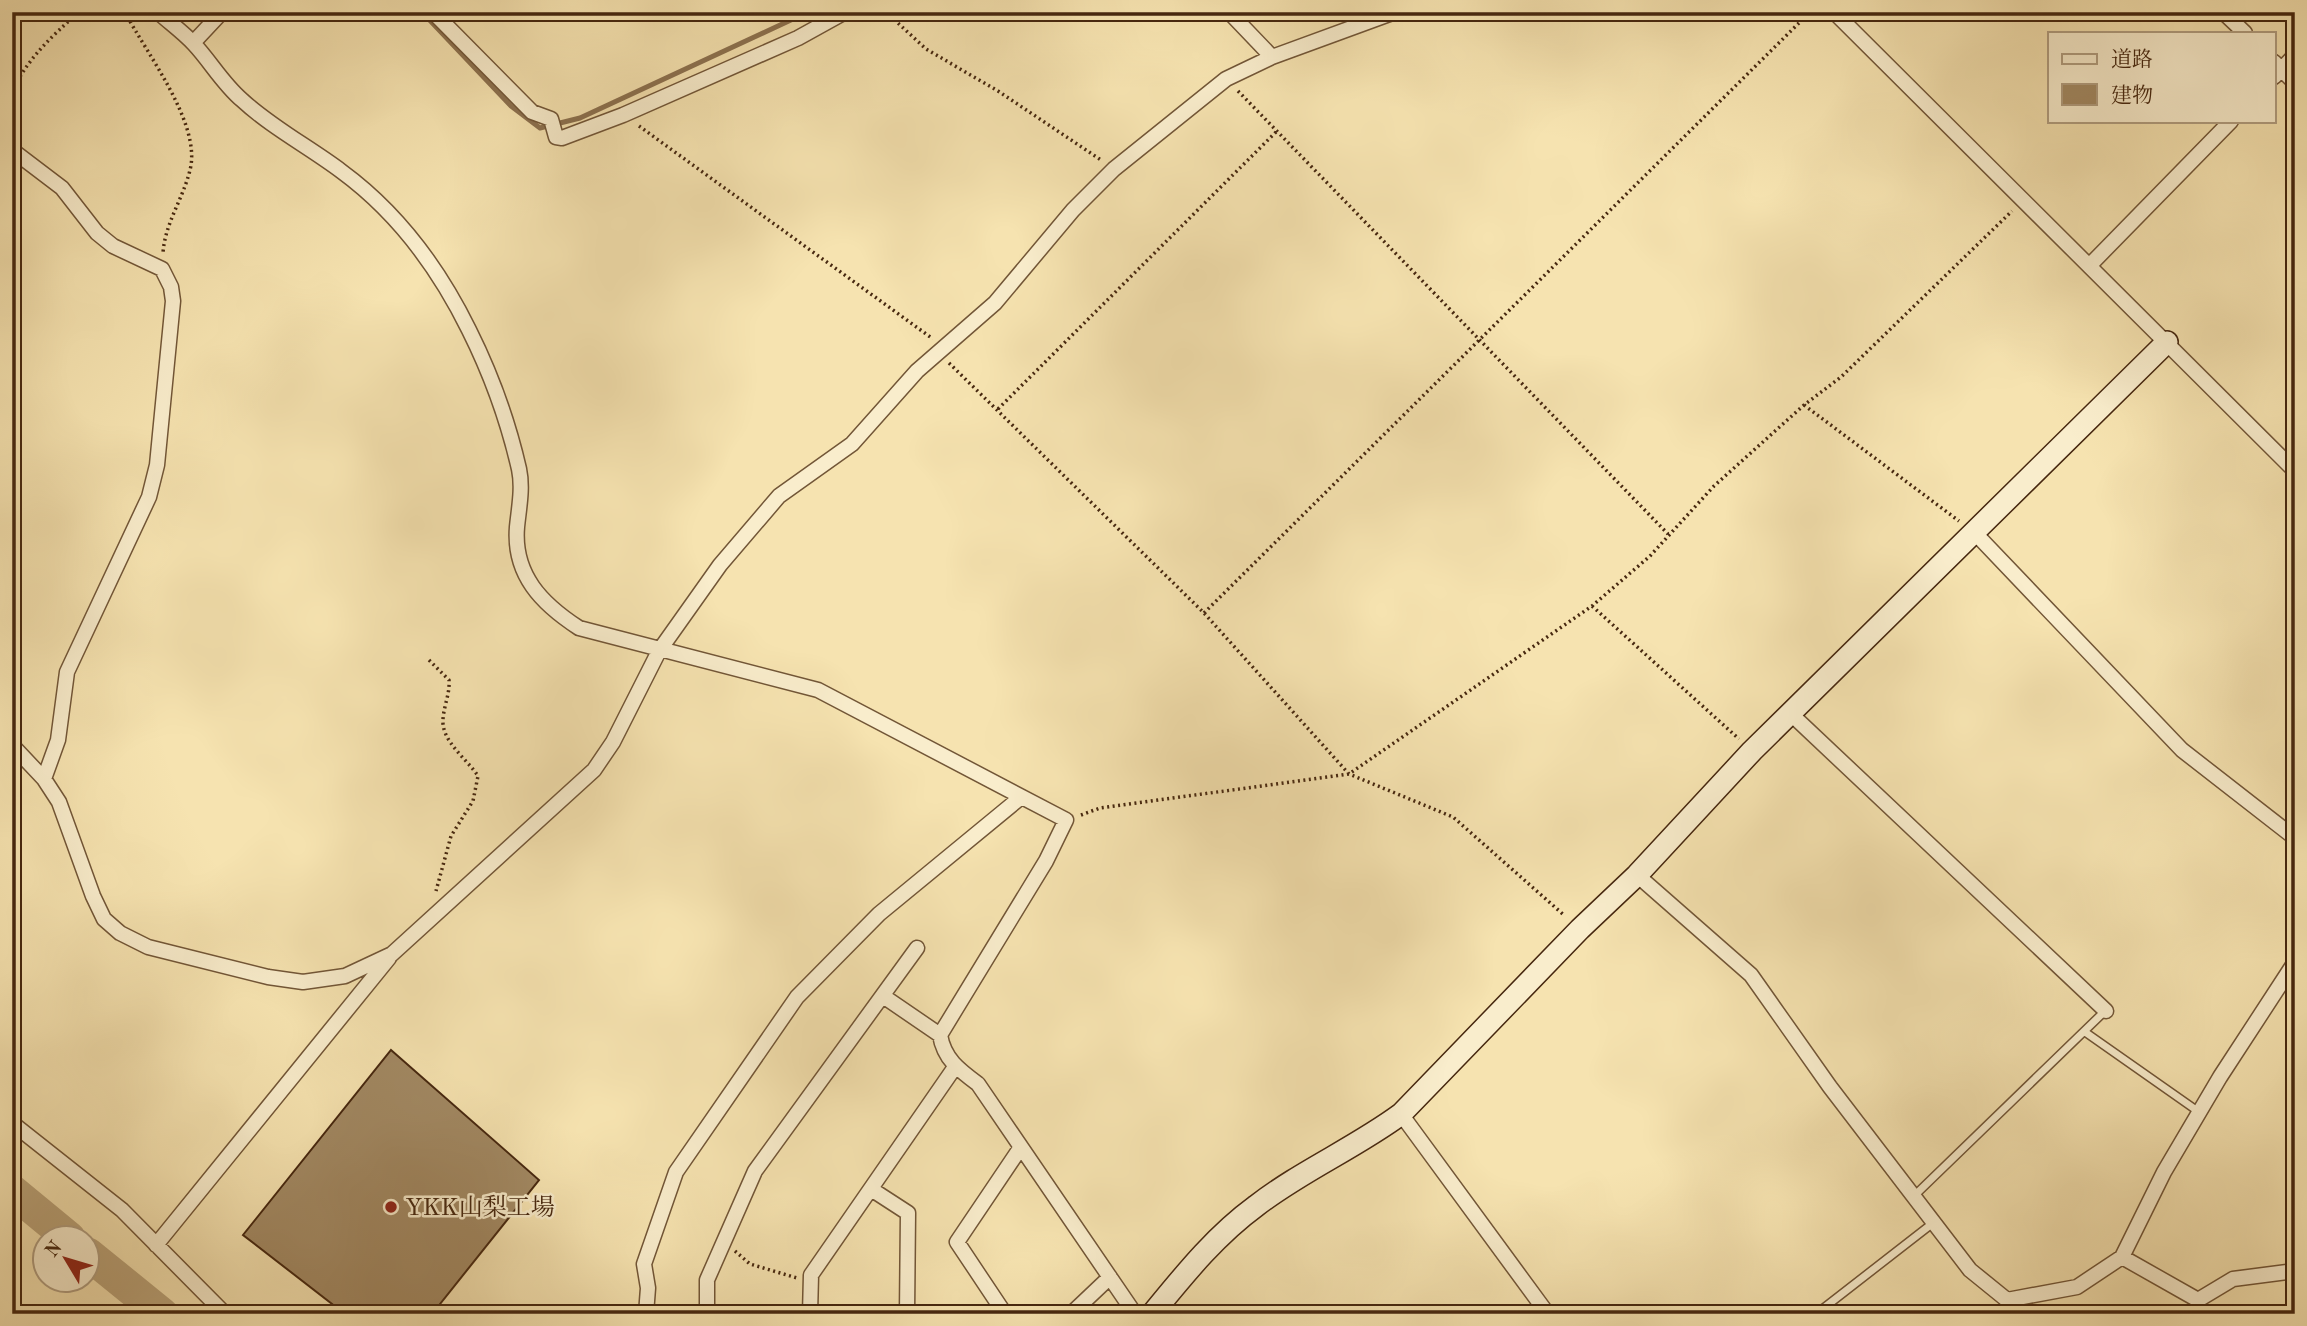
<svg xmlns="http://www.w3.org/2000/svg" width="2307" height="1326" font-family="'Old Standard TT','Noto Serif JP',serif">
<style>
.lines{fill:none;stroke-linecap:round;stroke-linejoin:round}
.stream{stroke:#8c714f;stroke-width:5}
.river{stroke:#baa379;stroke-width:33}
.building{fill:#a28963;stroke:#46270f;stroke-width:2}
.lane-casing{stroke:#725637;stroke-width:10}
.street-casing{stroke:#725637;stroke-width:17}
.secondary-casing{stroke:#46270f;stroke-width:24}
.path{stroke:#46270f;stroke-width:3.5;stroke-dasharray:2 3.5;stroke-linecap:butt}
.lane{stroke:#f9edcc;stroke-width:7}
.street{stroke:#f9edcc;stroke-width:14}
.secondary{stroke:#f9edcc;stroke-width:21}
.poi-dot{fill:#8f2418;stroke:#f9edcc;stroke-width:2.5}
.labels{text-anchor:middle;stroke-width:5;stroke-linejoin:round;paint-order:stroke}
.poi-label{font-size:24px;fill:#46270f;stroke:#f9edcc;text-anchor:start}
</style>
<rect width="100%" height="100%" fill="#f6e3b0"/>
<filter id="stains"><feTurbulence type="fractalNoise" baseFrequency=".00286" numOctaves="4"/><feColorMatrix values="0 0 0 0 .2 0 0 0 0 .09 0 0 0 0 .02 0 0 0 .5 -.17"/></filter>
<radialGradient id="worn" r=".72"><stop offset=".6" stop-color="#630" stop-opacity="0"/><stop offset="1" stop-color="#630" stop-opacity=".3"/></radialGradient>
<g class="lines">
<path class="stream" d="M 422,12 L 511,106 L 540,128 L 580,118 L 808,12"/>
<path class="river" d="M 12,1191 L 69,1238
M 88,1254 L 162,1314"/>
</g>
<path class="building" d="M 391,1050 L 539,1180 L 432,1314 L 345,1314 L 243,1235 Z"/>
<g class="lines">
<defs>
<path id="lane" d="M 2085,1032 L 2199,1112
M 1913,1197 L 2105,1011
M 1816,1314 L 1933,1223"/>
<path id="street" d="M 158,12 C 170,23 183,32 194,44 C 210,61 223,84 242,100 C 271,127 309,147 341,171 C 397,212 438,267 469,330 C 491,374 508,421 519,469 C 523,488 519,507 517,527 C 513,575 542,604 579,628 L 818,690 L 1066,820 L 1046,861 L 940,1035 C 944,1059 959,1070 978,1084 L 1135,1314
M 433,12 L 532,112 L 551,119 L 556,137 L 562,138 L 623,115 L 798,38 L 845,12
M 1229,12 L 1272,57
M 1834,12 L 2295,471
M 2223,12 L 2245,33
M 193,43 L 222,12
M 2274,62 L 2295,83
M 2274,77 L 2295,55
M 12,150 L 62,188 L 97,233 L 113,246 L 162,269 L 171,287 L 173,301 L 157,465 L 149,497 L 67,672 L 58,740 L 44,779
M 2090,265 L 2231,121
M 1974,532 L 2182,750 L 2295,838
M 1790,713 L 2106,1011
M 12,745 L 44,779 L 59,802 L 93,896 L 104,919 L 120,933 L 148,947 L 268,977 L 303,982 L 345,976 L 392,954 L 594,770 L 613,742 L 659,651 L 720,565 L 779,496 L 852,444 L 917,371 L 995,303 L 1073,210 L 1114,169 L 1226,79 L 1272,57 L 1395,12
M 1637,875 L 1751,975 L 1830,1087 L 1970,1270 L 2007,1300 L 2009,1314
M 883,996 L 940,1035
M 1401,1114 L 1544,1309
M 12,1123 L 122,1210 L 225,1314
M 871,1189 L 908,1213 L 907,1314
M 156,1245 L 389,958
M 2122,1257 L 2198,1300 L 2233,1279 L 2295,1271
M 2007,1300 L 2077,1287 L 2122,1257 L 2164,1172 L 2220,1077 L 2295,962
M 646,1314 L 648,1288 L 644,1264 L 676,1172 L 797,997 L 879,914 L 1020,798
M 707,1314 L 707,1280 L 755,1171 L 917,948
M 810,1314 L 811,1275 L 955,1067
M 1005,1314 L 957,1242 L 1021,1147
M 1071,1314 L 1110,1277"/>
<path id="secondary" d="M 1152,1314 C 1184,1275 1215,1236 1256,1206 C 1301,1171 1355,1148 1401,1114 L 1580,929 L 1637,875 L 1752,751 L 2167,342"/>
</defs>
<use href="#lane" class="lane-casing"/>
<use href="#street" class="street-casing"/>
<use href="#secondary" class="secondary-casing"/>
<path class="path" d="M 125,12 C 146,53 202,124 190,170 C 183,199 165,223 163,253
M 886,12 L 926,49 L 998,91 L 1101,160
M 12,91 C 29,57 51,37 79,12
M 1238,91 L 1668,534
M 639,126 L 933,339
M 949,363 L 1204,613 L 1349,774 L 1453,817 L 1565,916
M 1804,405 L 1959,521
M 998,409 L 1277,131
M 1592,606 L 1739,739
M 1204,613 L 1810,12
M 429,660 L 449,680 C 450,694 444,705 443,719 C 441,741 467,759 478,776 L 473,801 L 451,836 L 436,891
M 1081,815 L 1100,808 L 1349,774 L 1592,606 L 1650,556 L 1714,486 L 1804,405 L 1841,377 L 2012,211
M 735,1251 L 750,1264 L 797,1278
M 12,1311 L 15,1314"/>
<use href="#lane" class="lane"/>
<use href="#street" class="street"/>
<use href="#secondary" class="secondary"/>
</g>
<circle class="poi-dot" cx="391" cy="1207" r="7"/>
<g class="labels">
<g class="poi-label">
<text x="405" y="1215">YKK山梨工場</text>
</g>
</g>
<rect width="2307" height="1326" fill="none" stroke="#f6e3b0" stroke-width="42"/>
<rect x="14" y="14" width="2279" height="1298" fill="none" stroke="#46270f" stroke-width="3.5"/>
<rect x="21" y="21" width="2265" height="1284" fill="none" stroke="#46270f" stroke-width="2"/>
<rect x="2048" y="32" width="228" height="91" fill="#f9edcc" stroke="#b19e80" stroke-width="2"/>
<rect x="2062" y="54" width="35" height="10" fill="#f9edcc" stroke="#b19e80" stroke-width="2"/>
<text x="2111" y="66" font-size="21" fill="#46270f">道路</text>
<rect x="2062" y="84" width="35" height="21" fill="#a28963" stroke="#b19e80" stroke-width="2"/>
<text x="2111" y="102" font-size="21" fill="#46270f">建物</text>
<g transform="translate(66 1259) rotate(308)"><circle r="33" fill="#f9edcc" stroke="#b19e80" stroke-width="2"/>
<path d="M0-5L12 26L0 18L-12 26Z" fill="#8f2418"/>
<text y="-10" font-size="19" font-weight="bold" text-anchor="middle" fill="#46270f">N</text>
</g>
<rect width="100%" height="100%" filter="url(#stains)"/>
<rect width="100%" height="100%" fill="url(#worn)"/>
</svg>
